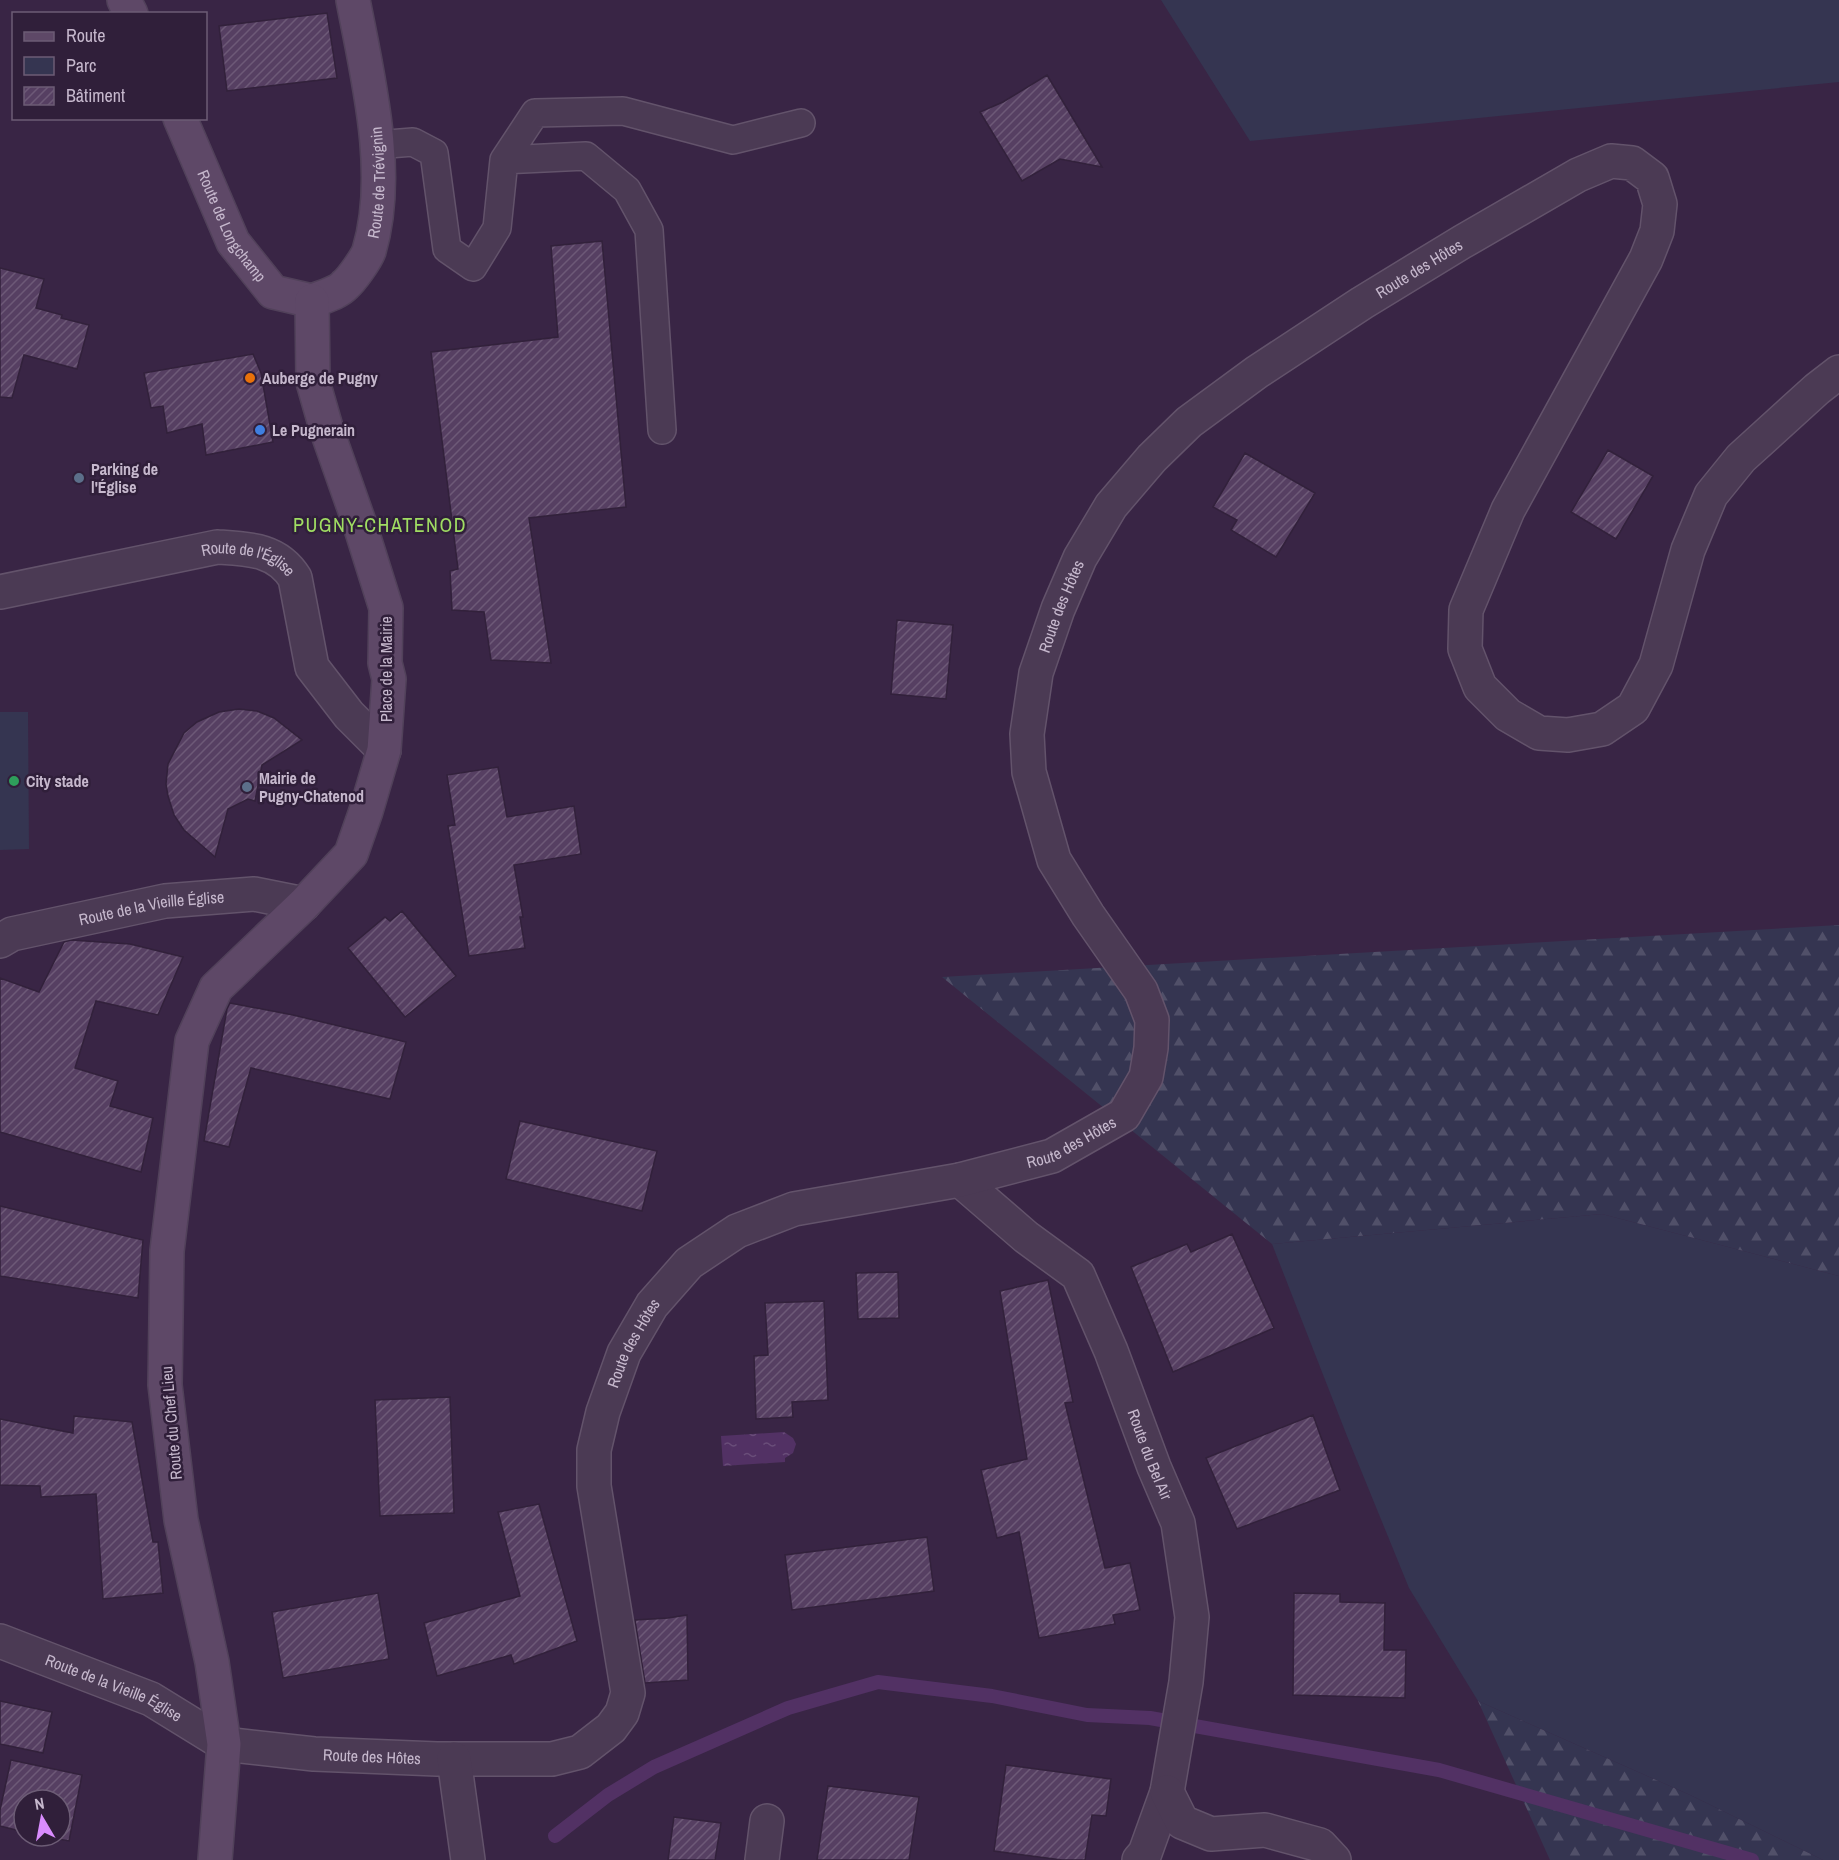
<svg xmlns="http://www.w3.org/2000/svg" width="1839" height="1860" font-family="'Archivo Narrow',sans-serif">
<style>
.green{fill:#353551}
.forest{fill:url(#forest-firs)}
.water{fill:url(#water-ripples)}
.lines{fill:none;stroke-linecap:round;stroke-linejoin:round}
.stream{stroke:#523164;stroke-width:14}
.building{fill:url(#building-hatch);stroke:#32213b;stroke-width:1.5}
.lane-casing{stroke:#63536b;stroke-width:30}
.street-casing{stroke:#63536b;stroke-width:36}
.secondary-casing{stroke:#51415a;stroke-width:36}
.lane{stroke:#4b3a54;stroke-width:27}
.street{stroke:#4b3a54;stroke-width:33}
.secondary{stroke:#5e4867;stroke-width:33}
.food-dot{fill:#e8710a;stroke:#301f3a;stroke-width:2}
.shop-dot{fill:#3f7fe0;stroke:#301f3a;stroke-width:2}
.service-dot{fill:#5c6f8a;stroke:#301f3a;stroke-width:2}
.leisure-dot{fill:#2e9e5b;stroke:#301f3a;stroke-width:2}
.labels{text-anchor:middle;stroke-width:5;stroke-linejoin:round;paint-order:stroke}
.street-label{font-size:16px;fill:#c6b8cd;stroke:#301f3a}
.poi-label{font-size:16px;font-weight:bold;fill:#c6b8cd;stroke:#301f3a;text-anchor:start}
.quarter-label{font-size:20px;letter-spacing:1.5px;fill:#a0dd63;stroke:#301f3a}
</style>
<defs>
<pattern id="forest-firs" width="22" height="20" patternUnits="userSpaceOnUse" patternTransform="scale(1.5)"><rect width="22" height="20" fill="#353551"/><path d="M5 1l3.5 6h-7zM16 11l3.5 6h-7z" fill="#515069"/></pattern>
<pattern id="water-ripples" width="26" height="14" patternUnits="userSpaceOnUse" patternTransform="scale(1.5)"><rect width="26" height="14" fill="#523164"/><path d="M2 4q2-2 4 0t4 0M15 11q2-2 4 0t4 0" fill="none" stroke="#694d79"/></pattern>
<pattern id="building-hatch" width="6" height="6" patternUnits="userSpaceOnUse" patternTransform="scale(1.5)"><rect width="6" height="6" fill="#563f62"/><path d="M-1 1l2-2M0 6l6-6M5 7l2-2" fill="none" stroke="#6d5977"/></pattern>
</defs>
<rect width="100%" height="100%" fill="#392545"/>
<path class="green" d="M 1161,0 L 1839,0 L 1839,82 L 1250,141 Z
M 0,712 L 28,712 L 29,849 L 0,850 Z
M 1602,1214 L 1839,1276 L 1839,1860 L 1823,1860 L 1690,1795 L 1478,1701 L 1409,1588 L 1347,1436 L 1272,1244 Z"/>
<path class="forest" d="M 1839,925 L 1839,1276 L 1602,1214 L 1272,1244 L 942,977 Z
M 1478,1701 L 1690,1795 L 1823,1860 L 1550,1860 Z"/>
<path class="water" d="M 784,1432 L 793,1438 L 796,1444 L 793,1453 L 785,1458 L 785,1462 L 723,1466 L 721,1436 Z"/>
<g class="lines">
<path class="stream" d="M 555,1836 L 608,1795 L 654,1767 L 788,1708 L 878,1682 L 992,1696 L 1087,1715 L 1150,1718 L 1439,1770 L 1752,1860"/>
</g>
<path class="building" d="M 327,13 L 337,78 L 227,91 L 219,26 Z
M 1047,75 L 1102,167 L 1060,159 L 1022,181 L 980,112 L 1003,102 Z
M 602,241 L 626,507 L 529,518 L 551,663 L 491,660 L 484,612 L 452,610 L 450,571 L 458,569 L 431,352 L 558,337 L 551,246 Z
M 0,268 L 44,279 L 36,308 L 62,315 L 61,318 L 89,325 L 77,369 L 24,355 L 12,398 L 0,397 Z
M 253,354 L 261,373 L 273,442 L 206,455 L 202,424 L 167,433 L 163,406 L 151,408 L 144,373 Z
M 1608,450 L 1653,476 L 1616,539 L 1571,512 Z
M 1245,453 L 1315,493 L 1276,557 L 1231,530 L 1237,520 L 1213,507 Z
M 897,620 L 953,625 L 946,699 L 891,694 Z
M 239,709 L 257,711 L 274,718 L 302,740 L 262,765 L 255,801 L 248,799 L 228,809 L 215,857 L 184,830 L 174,815 L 168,796 L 166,784 L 168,764 L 184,733 L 197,722 L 219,712 Z
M 498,767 L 507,817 L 574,806 L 581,854 L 514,865 L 523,917 L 520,917 L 525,948 L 469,956 L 448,826 L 455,825 L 447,775 Z
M 402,911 L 456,976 L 405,1017 L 348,948 L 385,917 L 390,921 Z
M 71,940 L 130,944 L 183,957 L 158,1015 L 96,1001 L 75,1068 L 118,1081 L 110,1106 L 153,1118 L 141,1172 L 0,1132 L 0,978 L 39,992 L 64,942 Z
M 230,1003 L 293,1015 L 406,1042 L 390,1099 L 251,1068 L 229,1147 L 204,1141 L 227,1009 Z
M 520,1121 L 657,1151 L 642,1211 L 506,1179 Z
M 0,1206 L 143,1240 L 138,1298 L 0,1276 Z
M 1232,1234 L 1274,1328 L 1173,1372 L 1131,1267 L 1187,1244 L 1191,1252 Z
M 898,1272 L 899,1318 L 858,1319 L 856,1273 Z
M 1048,1280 L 1073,1402 L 1065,1403 L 1105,1568 L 1130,1563 L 1140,1610 L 1113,1615 L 1115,1624 L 1039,1638 L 1019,1532 L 997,1538 L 981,1470 L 1027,1459 L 1000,1291 Z
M 824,1301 L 828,1400 L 792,1402 L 793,1417 L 756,1419 L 754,1356 L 768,1355 L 765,1303 Z
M 450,1397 L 454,1513 L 380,1516 L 375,1400 Z
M 1313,1415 L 1340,1490 L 1237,1529 L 1206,1458 Z
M 74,1416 L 132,1422 L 153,1542 L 158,1542 L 163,1593 L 103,1599 L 96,1494 L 41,1497 L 40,1486 L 0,1485 L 0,1419 L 73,1433 Z
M 539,1504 L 577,1641 L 514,1664 L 511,1655 L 437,1676 L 424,1623 L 520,1596 L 498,1512 Z
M 927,1537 L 934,1591 L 792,1610 L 785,1555 Z
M 378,1593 L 389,1659 L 283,1678 L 272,1612 Z
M 1294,1593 L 1340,1594 L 1340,1602 L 1385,1603 L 1384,1650 L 1406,1650 L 1405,1698 L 1293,1695 Z
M 687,1615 L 688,1680 L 645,1683 L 635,1620 L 668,1618 Z
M 0,1701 L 52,1712 L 43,1753 L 0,1744 Z
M 11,1760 L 82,1775 L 69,1841 L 42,1836 L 60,1836 L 60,1800 L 24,1800 L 24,1832 L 0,1826 L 0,1810 Z
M 1006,1765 L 1111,1779 L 1106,1816 L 1092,1815 L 1085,1860 L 1062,1860 L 994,1851 Z
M 828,1786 L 919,1797 L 909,1860 L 817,1860 Z
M 674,1817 L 721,1823 L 715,1860 L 668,1860 Z"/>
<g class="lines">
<defs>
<path id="lane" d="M 376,145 L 413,142 L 434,153 L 447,249 L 473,267 L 497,228 L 504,160 L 535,113 L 623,111 L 733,140 L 801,123
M 504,160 L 586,156 L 627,190 L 649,230 L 662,430"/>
<g id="street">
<path id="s1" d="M 0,592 L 217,547 C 249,549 277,549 295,578 L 312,667 L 349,715 L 384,750"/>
<path id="s2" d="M 0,941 L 12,934 L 165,901 L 254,894 L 304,904"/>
<path id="s3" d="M 960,1180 L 1026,1237 L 1078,1275 L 1111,1351 L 1154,1467 L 1178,1523 L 1192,1617 L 1186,1682 L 1167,1792 L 1145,1853 L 1139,1860"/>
<path id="s4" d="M 0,1641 L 151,1699 L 224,1744 L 314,1754 L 437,1759 L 552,1759 L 580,1752 L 611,1728 L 622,1713 L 628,1693 L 594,1486 L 594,1450 L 603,1412 L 624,1353 L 652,1305 L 689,1263 L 737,1231 L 794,1209 L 960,1180 L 1052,1156 L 1124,1115 L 1146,1077 L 1151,1048 L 1152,1020 L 1141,991 L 1088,915 L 1054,860 L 1029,772 L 1027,734 L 1036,673 L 1058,609 L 1080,558 L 1111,506 L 1152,458 L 1189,422 L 1257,372 L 1362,303 L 1462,242 L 1578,175 L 1611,161 L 1632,163 L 1652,178 L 1660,204 L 1657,231 L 1646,259 L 1508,510 L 1466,610 L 1465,649 L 1480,687 L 1508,715 L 1539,733 L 1568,735 L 1602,729 L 1633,708 L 1656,665 L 1688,550 L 1711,495 L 1741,458 L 1817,389 L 1839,372"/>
<path d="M 454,1759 L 468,1860"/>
<path d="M 1167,1792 L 1182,1822 L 1211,1834 L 1265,1830 L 1320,1845 L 1334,1860"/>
<path d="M 762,1860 L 767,1821"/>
</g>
<g id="secondary">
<path d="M 124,0 L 131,14"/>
<path id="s5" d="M 180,118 L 233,242 L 273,292 L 312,301"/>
<path id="s6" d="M 312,301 C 322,297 338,293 345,285 C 352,279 366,259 369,251 C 392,174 368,78 353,0"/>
<path d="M 215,1860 L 224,1744 L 212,1662 L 181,1520 L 165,1385 L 167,1251 L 192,1041 L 216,988 L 304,904 L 351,854 L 366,811 L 384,750 L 389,679 L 385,663 L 386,608 L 359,522 L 327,431 L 313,382 L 312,301"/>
</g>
</defs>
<use href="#lane" class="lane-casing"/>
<use href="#street" class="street-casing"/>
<use href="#secondary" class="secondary-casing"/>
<use href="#lane" class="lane"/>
<use href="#street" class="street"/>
<use href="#secondary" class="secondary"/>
</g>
<circle class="food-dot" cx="250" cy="378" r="6"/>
<circle class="shop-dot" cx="260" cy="430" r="6"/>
<g class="service-dot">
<circle cx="79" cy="478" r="6"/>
<circle cx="247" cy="787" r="6"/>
</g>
<circle class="leisure-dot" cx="14" cy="781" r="6"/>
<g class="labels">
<g class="street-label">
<text dy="6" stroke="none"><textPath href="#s6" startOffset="148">Route de Trévignin</textPath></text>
<text dy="6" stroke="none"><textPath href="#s5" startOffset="120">Route de Longchamp</textPath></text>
<text dy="6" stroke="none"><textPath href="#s4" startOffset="2664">Route des Hôtes</textPath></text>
<text dy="6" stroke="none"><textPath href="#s1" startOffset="255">Route de l'Église</textPath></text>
<text dy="6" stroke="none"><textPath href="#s4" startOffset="2160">Route des Hôtes</textPath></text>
<text transform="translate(386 669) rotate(-90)" y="6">Place de la Mairie</text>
<text dy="6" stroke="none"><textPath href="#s2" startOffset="156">Route de la Vieille Église</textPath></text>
<text dy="6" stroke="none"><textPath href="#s4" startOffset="1548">Route des Hôtes</textPath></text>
<text dy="6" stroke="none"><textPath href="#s4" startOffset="1044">Route des Hôtes</textPath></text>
<text transform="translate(171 1423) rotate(-95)" y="6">Route du Chef Lieu</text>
<text dy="6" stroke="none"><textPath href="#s3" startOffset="345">Route du Bel Air</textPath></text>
<text dy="6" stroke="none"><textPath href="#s4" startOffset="123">Route de la Vieille Église</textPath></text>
<text dy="6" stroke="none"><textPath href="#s4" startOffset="396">Route des Hôtes</textPath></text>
</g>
<g class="poi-label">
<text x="262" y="384">Auberge de Pugny</text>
<text x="272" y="436">Le Pugnerain</text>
<text x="91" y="475">Parking de<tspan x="91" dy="18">l'Église</tspan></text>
<text x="259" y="784">Mairie de<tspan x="259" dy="18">Pugny-Chatenod</tspan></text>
<text x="26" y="787">City stade</text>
</g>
<g class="quarter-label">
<text x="380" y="532">PUGNY-CHATENOD</text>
</g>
</g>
<rect x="12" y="12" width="195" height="108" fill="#301f3a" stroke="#6c5c75" stroke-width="1.5"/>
<rect x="24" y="32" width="30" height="9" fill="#5e4867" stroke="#6c5c75" stroke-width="1.5"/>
<text x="66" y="42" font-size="18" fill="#c6b8cd">Route</text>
<rect x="24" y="57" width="30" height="18" fill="#353551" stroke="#6c5c75" stroke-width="1.5"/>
<text x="66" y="72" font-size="18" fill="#c6b8cd">Parc</text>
<rect x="24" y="87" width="30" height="18" fill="url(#building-hatch)" stroke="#6c5c75" stroke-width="1.5"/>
<text x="66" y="102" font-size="18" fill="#c6b8cd">Bâtiment</text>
<g transform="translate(42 1818) rotate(350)"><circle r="28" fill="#301f3a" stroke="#6c5c75" stroke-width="1.5"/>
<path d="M0-4.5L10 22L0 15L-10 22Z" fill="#d98cfe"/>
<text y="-9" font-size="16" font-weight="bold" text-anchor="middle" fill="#c6b8cd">N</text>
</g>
</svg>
